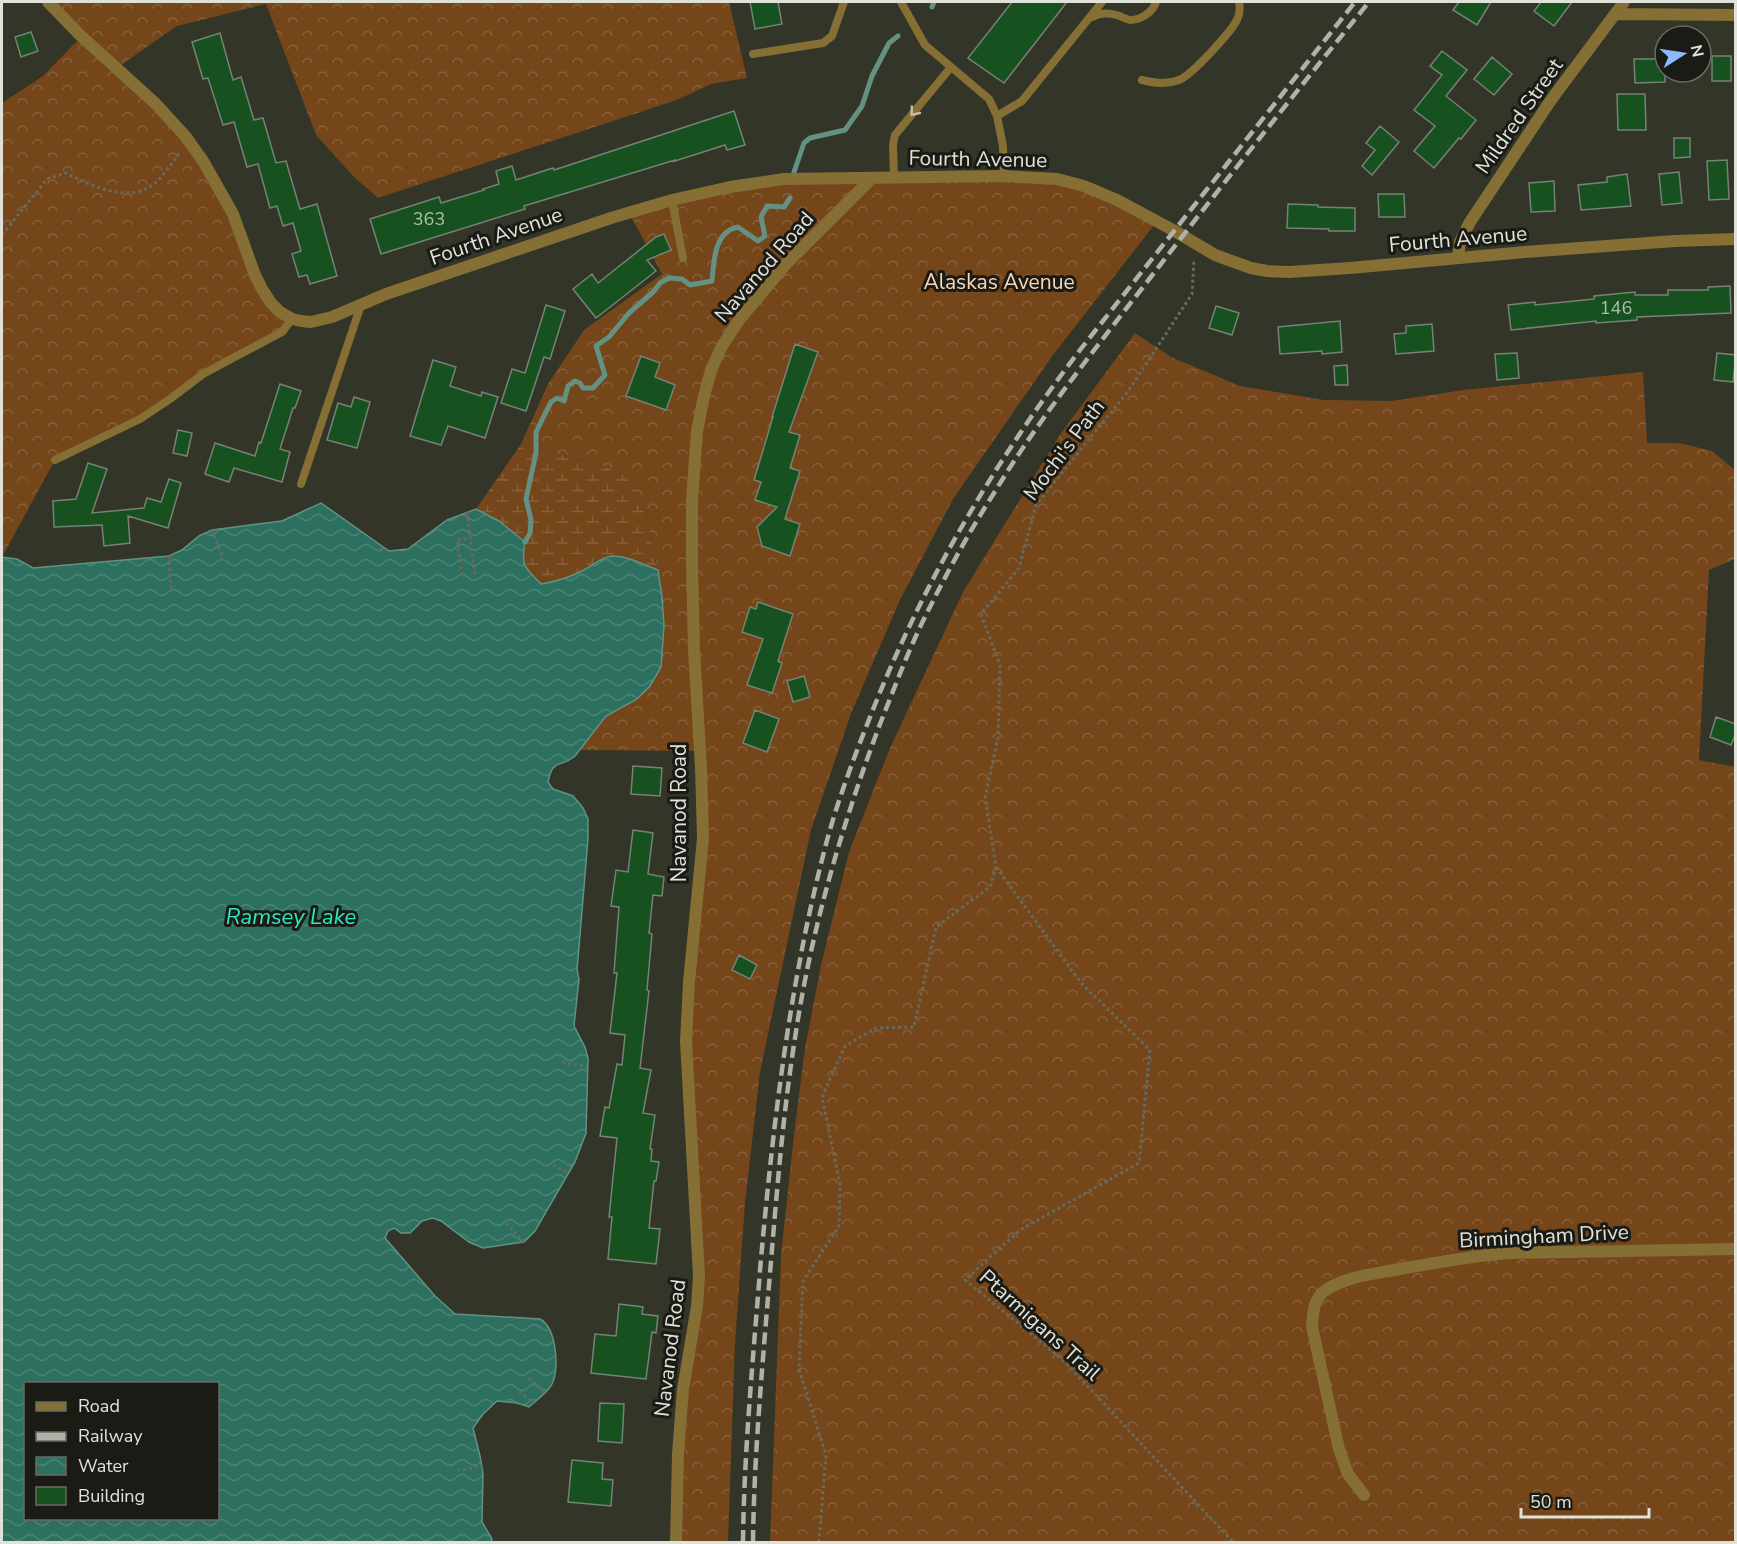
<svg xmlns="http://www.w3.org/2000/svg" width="1737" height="1544" font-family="'Nunito Sans',sans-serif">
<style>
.forest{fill:url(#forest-crowns)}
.wetland{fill:url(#wetland-marsh)}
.water{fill:url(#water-waves);stroke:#639284;stroke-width:1.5;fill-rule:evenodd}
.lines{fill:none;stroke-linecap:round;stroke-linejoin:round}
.stream{stroke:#639284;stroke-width:5}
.building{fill:#185120;stroke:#768276;stroke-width:1.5}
.path{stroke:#676a5e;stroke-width:3;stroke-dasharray:3 3;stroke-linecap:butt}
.service{stroke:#856f35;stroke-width:8}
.minor{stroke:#856f35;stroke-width:12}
.tertiary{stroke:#856f35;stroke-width:12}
.rail{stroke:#b0b2a8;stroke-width:4.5;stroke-dasharray:12 6;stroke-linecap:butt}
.oneway{stroke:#c5c0a8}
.labels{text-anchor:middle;stroke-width:6;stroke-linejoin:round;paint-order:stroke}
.number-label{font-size:18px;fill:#aebeac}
.street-label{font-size:21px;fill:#e0e2da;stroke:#1a1b15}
.park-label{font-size:21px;fill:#fdd6b6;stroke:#1a1b15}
.water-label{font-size:22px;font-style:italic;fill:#2deac3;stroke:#1a1b15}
</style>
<defs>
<pattern id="forest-crowns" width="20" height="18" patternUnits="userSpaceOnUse" patternTransform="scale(1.5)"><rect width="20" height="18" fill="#74461a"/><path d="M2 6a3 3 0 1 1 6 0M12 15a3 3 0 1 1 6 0" fill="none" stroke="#88603b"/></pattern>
<pattern id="wetland-marsh" width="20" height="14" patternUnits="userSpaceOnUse" patternTransform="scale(1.5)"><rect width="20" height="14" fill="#74461a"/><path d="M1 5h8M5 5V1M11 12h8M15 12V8" fill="none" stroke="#88603b"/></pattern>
<pattern id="water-waves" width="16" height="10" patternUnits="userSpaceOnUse" patternTransform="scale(1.5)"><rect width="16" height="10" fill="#2d705f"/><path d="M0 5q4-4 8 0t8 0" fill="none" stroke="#4b8475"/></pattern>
</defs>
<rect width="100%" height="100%" fill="#323527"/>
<path class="forest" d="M 49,2 L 729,2 L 747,78 L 711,84 L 677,100 L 378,198 L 354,177 L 316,135 L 266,4 L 177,26 L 118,67 L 187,136 L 264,289 L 292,318 L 281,331 L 236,355 L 140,418 L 55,460 L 2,557 L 2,103 L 43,76 L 82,36 Z
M 1057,178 L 1158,220 L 1053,355 L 953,499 L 900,600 L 852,711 L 811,830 L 760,1072 L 745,1203 L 735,1344 L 728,1542 L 675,1542 L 696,1306 L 685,1067 L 702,838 L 698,751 L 579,750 L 606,716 L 637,699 L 650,686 L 664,626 L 662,597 L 658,570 L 644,510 L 601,465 L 521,444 L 548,384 L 584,330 L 662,274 L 628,211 L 730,185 Z
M 1135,333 L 1171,357 L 1240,386 L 1324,400 L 1392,401 L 1463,390 L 1643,372 L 1647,443 L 1679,443 L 1712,451 L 1735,470 L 1735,559 L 1709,570 L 1699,760 L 1736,767 L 1735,1542 L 770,1542 L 781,1255 L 794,1135 L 805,1048 L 821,965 L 849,852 L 890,748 L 963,592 L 1059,436 Z"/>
<path class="wetland" d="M 521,444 L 601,465 L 620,473 L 633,484 L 644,510 L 658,570 L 628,559 L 596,561 L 581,572 L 551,582 L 541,584 C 524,567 521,566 525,541 L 499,522 L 476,509 Z"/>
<path class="water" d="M 321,503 L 389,551 L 408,549 L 447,520 L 476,509 L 499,521 L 525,542 C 521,566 524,567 541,584 C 554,582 570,577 582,571 C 592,566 601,557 612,556 C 628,556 644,565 658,570 L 662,597 L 664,626 L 661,667 L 650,686 L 637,699 L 606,716 L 575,756 C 560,769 553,757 548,782 L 553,789 L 573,796 L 583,808 L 588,819 L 588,839 L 579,947 L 577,970 L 579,979 L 574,1026 L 585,1047 L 588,1058 L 586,1133 L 575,1162 L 535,1231 L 524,1242 L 483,1248 L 469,1242 L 441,1221 L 433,1218 L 422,1221 L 410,1233 L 401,1233 L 394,1228 L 388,1231 L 385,1238 L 435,1296 L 455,1314 L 540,1319 C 556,1327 560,1368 552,1384 C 548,1393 536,1400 529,1407 L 517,1403 L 497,1401 L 483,1414 L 473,1428 L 480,1456 L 483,1473 L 482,1522 L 492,1539 L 491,1542 L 2,1542 L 2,557 L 17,559 L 33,568 L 169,556 L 182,550 L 199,536 L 212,530 L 282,521 ZM 26,1384 L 218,1384 L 218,1518 L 26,1518 Z"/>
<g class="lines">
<path class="stream" d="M 932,7 L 934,2
M 794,172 L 804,143 L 810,138 L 845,130 L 862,106 L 872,76 L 889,43 L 898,36
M 525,542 L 530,533 L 531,520 L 526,499 L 536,453 L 536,432 L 551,402 L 557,398 L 564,401 L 568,386 L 575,381 L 580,383 L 583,388 L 593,388 L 605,375 L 596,346 L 609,337 L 629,313 L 653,292 L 660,283 L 669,278 L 682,279 L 690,285 L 712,281 C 714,260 714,232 738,227 L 758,241 L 765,236 L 761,217 L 767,206 L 784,207 L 790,198"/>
</g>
<path class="building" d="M 750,2 L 778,2 L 782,24 L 755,29 Z
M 1012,2 L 1067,2 L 1004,83 L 968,58 Z
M 1459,2 L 1491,2 L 1477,25 L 1453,10 Z
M 1541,2 L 1572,2 L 1554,26 L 1534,11 Z
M 31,32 L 38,51 L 21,57 L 15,37 Z
M 220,33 L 233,80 L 241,77 L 254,120 L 263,118 L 276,163 L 286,161 L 300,209 L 317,204 L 337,276 L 310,284 L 307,275 L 299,277 L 292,254 L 301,251 L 293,223 L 283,226 L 277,206 L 270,208 L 258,164 L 247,167 L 234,122 L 223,125 L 208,78 L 203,79 L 192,42 Z
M 1442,51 L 1467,70 L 1446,96 L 1476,120 L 1461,139 L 1459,138 L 1434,168 L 1414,151 L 1435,126 L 1414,110 L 1442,75 L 1430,66 Z
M 1712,56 L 1731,56 L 1731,81 L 1712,81 Z
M 1492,57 L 1512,74 L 1494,95 L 1474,79 Z
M 1634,59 L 1665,59 L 1665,82 L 1635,83 Z
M 1617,94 L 1645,94 L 1646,130 L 1618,130 Z
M 734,111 L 745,145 L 727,150 L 725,145 L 675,161 L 675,160 L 524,206 L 525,209 L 381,254 L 370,219 L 439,197 L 441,203 L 484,190 L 483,189 L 499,184 L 496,171 L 512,166 L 516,180 L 553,168 L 554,170 Z
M 1380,126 L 1399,142 L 1372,175 L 1362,166 L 1375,150 L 1366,143 Z
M 1674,138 L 1690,138 L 1690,157 L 1674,158 Z
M 1727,160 L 1729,199 L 1709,200 L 1707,161 Z
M 1679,172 L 1682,203 L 1662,205 L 1659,174 Z
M 1627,174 L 1631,206 L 1581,210 L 1578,185 L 1607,182 L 1607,177 Z
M 1554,181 L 1555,211 L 1531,212 L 1529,183 Z
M 1378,194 L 1404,194 L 1405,217 L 1379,217 Z
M 1288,204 L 1318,205 L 1318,207 L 1355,208 L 1355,231 L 1329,231 L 1329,229 L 1287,228 Z
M 664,234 L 671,250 L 647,260 L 656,271 L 596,318 L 573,289 L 592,274 L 598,283 L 656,237 Z
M 1730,286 L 1731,313 L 1637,317 L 1637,320 L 1596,323 L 1596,321 L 1511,330 L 1508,305 L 1535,302 L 1535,305 L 1594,299 L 1594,296 L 1635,292 L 1635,295 L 1668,295 L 1668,290 L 1708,290 L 1708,287 Z
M 546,305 L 565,311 L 550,359 L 544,357 L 526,411 L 501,403 L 512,369 L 525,373 Z
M 1216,306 L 1239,313 L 1232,335 L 1209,328 Z
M 1340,321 L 1342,352 L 1322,354 L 1322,351 L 1280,354 L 1278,327 Z
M 1432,324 L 1434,351 L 1396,354 L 1394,334 L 1406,333 L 1406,326 Z
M 795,344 L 818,352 L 789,432 L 800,435 L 790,468 L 800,471 L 785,519 L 800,524 L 790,556 L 762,546 L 757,527 L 777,507 L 755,500 L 761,482 L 754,480 L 773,417 L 772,417 Z
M 1517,353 L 1519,378 L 1497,380 L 1495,354 Z
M 1717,353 L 1736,355 L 1733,382 L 1714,380 Z
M 641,356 L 660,363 L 655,377 L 675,385 L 666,410 L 626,396 Z
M 433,360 L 456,367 L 450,386 L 481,396 L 482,392 L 498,397 L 485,438 L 448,426 L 441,445 L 410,436 Z
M 1347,365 L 1348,385 L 1335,385 L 1334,366 Z
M 280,384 L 301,391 L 295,408 L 293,408 L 280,449 L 290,452 L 282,482 L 234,468 L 229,482 L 205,474 L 215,443 L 255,456 L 259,442 L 261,443 Z
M 354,397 L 370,402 L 357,448 L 327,440 L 338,403 L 351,407 Z
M 178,430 L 192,433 L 187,456 L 173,453 Z
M 88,463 L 107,469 L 92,513 L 144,508 L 147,498 L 161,502 L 169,479 L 181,483 L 168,528 L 128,516 L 130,543 L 104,546 L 102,525 L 54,527 L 53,501 L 76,499 Z
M 758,602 L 793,614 L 778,661 L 782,663 L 772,693 L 747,685 L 763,639 L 742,632 L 750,607 L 756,609 Z
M 804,676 L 810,697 L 793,702 L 787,681 Z
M 755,710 L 779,719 L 767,752 L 743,743 Z
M 1716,717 L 1736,724 L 1736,733 L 1731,745 L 1710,737 Z
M 633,766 L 662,768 L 660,796 L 631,794 Z
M 633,830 L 653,833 L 648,874 L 664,877 L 662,896 L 653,895 L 649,933 L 652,934 L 647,990 L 649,991 L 640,1068 L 651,1070 L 643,1113 L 655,1115 L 650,1149 L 652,1149 L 651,1161 L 659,1162 L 656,1181 L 654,1181 L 649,1228 L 660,1229 L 656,1264 L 608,1259 L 612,1217 L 609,1217 L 617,1138 L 600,1136 L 605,1107 L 609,1108 L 617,1064 L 622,1065 L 625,1035 L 610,1033 L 617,973 L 614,973 L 619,907 L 611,906 L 616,870 L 628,872 Z
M 739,955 L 757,965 L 750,979 L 732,970 Z
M 619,1304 L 643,1307 L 642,1314 L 658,1316 L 656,1333 L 652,1332 L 646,1379 L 591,1373 L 595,1334 L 616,1336 Z
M 600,1403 L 624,1404 L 622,1443 L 598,1441 Z
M 572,1460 L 603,1463 L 602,1479 L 613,1480 L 611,1506 L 568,1502 Z"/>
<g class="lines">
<path class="path" d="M 2,235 L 47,179 L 66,173 C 92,186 128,204 154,184 C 164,176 173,161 181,151
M 467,512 L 475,575
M 212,530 L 224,561
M 169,556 L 171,589
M 462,575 L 457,540 L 470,538
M 996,867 L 1081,983 L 1150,1050 L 1139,1163 L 1020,1230 L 965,1280 L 1063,1360 L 1233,1542
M 562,1062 L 587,1067
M 553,1165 L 568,1173
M 506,1223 L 524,1242
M 529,1378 L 544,1393
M 519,1391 L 533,1403
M 457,1470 L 482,1467
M 819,1542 L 826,1455 L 799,1369 L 803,1281 L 839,1226 L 840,1185 L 822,1097 L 845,1046 L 876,1028 L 914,1027 L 936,927 L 990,887 L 996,867 L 985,797 L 998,738 L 1000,665 L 981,614 L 1019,568 L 1036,505 L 1129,390 L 1192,294 L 1194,260"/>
<path class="service" d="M 901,2 L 925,45 L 989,99 L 997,116 L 1003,146 L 1004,176
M 1092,17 C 1101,12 1111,13 1120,16 C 1121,17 1129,20 1130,20 C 1141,20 1153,12 1156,2
M 753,54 L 823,43 L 832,36 L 844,2
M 1142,80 C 1155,83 1166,85 1179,80 C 1192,75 1230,33 1237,20 C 1240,14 1240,7 1239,2
M 997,116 L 1022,101 L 1102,2
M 894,178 L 893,144 L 895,135 L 951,67
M 672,200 L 683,258
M 55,460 L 140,419 L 170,399 L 203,374 L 282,332 L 292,319
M 301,484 L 361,305"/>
<path class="minor" d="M 1615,14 L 1736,15
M 1458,258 L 1460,242 L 1470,222 L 1551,100 L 1624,2
M 1364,1495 L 1348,1474 L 1339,1449 L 1312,1327 C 1313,1315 1313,1302 1322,1293 C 1342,1276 1380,1273 1405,1268 C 1440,1262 1474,1256 1509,1253 L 1736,1249
M 676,1542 L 678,1454 L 683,1389 L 697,1306 L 699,1276 L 686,1041 L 689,982 L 703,838 L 701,767 L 694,650 L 692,564 L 692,501 L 697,431 L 704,396 L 711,370 L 722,346 L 739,320 L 787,263 L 872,178"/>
<path class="tertiary" d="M 48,2 L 81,36 L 156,104 L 186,137 L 203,161 L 233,214 L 255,275 L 262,289 L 271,303 L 280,312 L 292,319 L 301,321 L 311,322 L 332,317 L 386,294 L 611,218 L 672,200 L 730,187 L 784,179 L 1004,176 L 1057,179 L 1084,186 L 1117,200 L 1173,230 L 1215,255 L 1251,268 L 1267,271 L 1289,272 L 1350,268 L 1525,252 L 1675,241 L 1736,239"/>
<path class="rail" d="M 743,1542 C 744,1451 753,1361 760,1270 C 773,1125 789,985 826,844 C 838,799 855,755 872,712 C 924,581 995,461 1080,350 L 1355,2
M 753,1542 C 754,1457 762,1371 769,1285 C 776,1203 782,1120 795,1038 C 811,930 842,825 880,724 C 896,684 911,643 931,605 C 950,567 971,529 994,493 C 1040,417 1096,348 1150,278 C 1222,185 1295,93 1369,2"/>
</g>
<defs><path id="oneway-chevron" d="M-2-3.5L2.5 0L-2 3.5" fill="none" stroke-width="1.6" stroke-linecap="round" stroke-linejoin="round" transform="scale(1.5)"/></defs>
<use class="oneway" href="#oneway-chevron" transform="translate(914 112) rotate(129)"/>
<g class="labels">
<g class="number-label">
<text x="429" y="225">363</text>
<text x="1616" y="314">146</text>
</g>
<g class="street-label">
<text transform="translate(1519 116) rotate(-55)" y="7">Mildred Street</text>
<text transform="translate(978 159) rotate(1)" y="7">Fourth Avenue</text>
<text transform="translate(496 236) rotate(-19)" y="7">Fourth Avenue</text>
<text transform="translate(1458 239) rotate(-5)" y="7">Fourth Avenue</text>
<text transform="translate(764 267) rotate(-49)" y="7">Navanod Road</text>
<text transform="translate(1064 450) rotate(-53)" y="7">Mochi's Path</text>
<text transform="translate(679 813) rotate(-90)" y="7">Navanod Road</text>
<text transform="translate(1544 1236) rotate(-3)" y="7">Birmingham Drive</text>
<text transform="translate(1040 1325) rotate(42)" y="7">Ptarmigans Trail</text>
<text transform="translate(670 1348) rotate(-83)" y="7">Navanod Road</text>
</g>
<g class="park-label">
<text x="999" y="289">Alaskas Avenue</text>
</g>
<g class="water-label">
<text x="291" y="924">Ramsey Lake</text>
</g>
</g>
<rect width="1737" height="1544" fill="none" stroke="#e0e2da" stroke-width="6"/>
<rect x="24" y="1382" width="195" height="138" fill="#1a1b15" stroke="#696b64" stroke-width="1.5"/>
<rect x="36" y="1402" width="30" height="9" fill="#856f35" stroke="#696b64" stroke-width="1.5"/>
<text x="78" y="1412" font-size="18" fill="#e0e2da">Road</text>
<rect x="36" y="1432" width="30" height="9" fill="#b0b2a8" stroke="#696b64" stroke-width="1.5"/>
<text x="78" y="1442" font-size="18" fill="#e0e2da">Railway</text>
<rect x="36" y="1457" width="30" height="18" fill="url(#water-waves)" stroke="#696b64" stroke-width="1.5"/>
<text x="78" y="1472" font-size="18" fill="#e0e2da">Water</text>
<rect x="36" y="1487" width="30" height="18" fill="#185120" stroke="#696b64" stroke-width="1.5"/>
<text x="78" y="1502" font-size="18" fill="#e0e2da">Building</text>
<g transform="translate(1683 54) rotate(78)"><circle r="28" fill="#1a1b15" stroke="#696b64" stroke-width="1.5"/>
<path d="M0-4.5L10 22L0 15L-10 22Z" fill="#8eb9fc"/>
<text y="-9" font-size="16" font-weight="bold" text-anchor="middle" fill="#e0e2da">N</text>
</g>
<path d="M1521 1508v9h128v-9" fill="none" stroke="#e0e2da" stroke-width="3"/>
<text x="1530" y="1508" font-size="18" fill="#e0e2da" stroke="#1a1b15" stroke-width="4.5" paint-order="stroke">50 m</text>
</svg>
